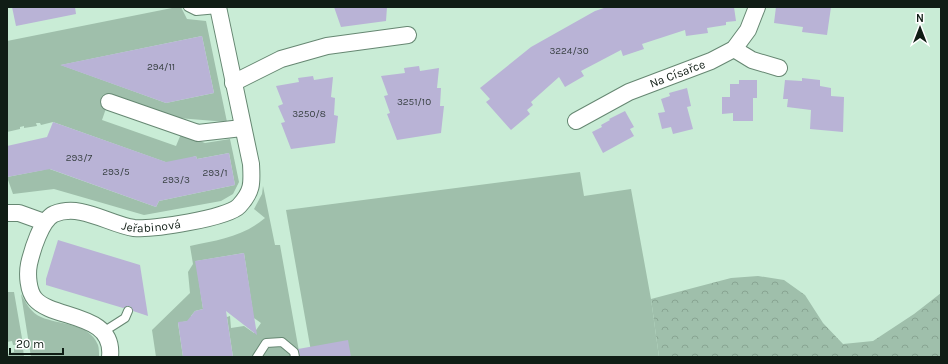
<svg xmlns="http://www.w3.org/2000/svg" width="948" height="364" font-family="Karla,sans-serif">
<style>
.grass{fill:#9fbfab;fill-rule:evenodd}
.forest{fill:url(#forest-crowns)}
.building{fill:#b9b3d6}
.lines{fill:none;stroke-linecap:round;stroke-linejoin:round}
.service-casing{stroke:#668772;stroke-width:10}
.minor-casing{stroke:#668772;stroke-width:18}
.service{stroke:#fff;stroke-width:8}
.minor{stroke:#fff;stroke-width:16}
.labels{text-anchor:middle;stroke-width:3.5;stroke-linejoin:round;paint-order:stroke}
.number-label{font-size:10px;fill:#3a4245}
.street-label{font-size:12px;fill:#101d15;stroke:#fff}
</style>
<defs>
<pattern id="forest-crowns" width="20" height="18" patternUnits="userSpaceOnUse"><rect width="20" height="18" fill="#9fbfab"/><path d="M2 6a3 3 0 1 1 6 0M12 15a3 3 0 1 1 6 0" fill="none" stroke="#88a492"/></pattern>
</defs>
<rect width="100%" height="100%" fill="#c9ecd6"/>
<path class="grass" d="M 177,7 L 181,7 L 187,19 L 206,21 L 227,122 L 178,118 L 111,94 L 102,120 L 176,146 L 181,134 L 205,143 L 230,139 L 239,182 L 233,194 L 221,201 L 144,215 L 54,189 L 13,194 L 7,177 L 43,170 L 44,167 L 156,207 L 159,201 L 235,185 L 229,153 L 197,159 L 196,156 L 171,164 L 53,122 L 41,125 L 40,123 L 36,123 L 37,126 L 24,128 L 24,126 L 20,127 L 20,129 L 7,132 L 7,41 ZM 202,36 L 214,93 L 166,103 L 61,65 Z
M 580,172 L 584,196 L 631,189 L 651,299 L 659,357 L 312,357 L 286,210 Z
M 263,186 L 275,245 L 280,245 L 300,357 L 233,357 L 227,317 L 230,316 L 231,328 L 244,326 L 254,333 L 261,323 L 251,316 L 253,313 L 244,253 L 196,261 L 203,309 L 195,311 L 191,316 L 192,320 L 178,323 L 183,357 L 156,357 L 152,330 L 190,293 L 188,272 L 193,264 L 190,246 C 218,240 243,237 265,218 L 254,209 L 262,194 Z
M 7,292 L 14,292 L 23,344 L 13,345 L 12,341 L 7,342 Z
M 21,294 C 26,303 31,313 41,317 C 59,325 90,323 98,345 C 99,348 99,353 99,357 L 31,357 Z
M 23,348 L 24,357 L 7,357 L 7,354 L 14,352 L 14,349 Z"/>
<path class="forest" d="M 758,276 L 784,280 L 805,295 L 823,323 L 843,344 L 873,341 L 914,314 L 941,293 L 941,357 L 659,357 L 651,299 L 731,278 Z"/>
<path class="building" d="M 12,7 L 75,7 L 76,14 L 16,26 Z
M 334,7 L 387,7 L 386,21 L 341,27 Z
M 607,7 L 734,7 L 736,21 L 726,22 L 726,25 L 707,28 L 708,33 L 686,36 L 685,30 L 642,44 L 644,49 L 623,56 L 621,50 L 581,71 L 584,76 L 565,87 L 559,77 L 531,102 L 533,105 L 527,110 L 530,114 L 511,130 L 486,102 L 490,99 L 480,88 L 531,47 L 595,11 Z
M 776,7 L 831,7 L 827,35 L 802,32 L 803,27 L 774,23 Z
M 202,36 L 214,93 L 166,103 L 60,65 Z
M 419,66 L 420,71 L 439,68 L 437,88 L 441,88 L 440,106 L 444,106 L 441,133 L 397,140 L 387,114 L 390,113 L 384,96 L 388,95 L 381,76 L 405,73 L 404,68 Z
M 313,76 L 314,80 L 333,77 L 331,97 L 335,98 L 334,115 L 338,116 L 335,143 L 291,149 L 281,123 L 285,122 L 278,106 L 283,104 L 276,86 L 299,82 L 298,78 Z
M 802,78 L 820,80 L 820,86 L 831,88 L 831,96 L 844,97 L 843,132 L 810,129 L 811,110 L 787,107 L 788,99 L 783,99 L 785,80 L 802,81 Z
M 739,80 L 757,80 L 757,98 L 753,98 L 753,121 L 733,121 L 733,113 L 722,114 L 722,97 L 730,97 L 730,84 L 739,84 Z
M 687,88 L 691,106 L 687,107 L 693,129 L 673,134 L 671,127 L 662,129 L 658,113 L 665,112 L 661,99 L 670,96 L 669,93 Z
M 625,111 L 634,127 L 630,129 L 634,136 L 603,153 L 592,132 L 602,127 L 601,125 L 610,120 L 609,119 Z
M 53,122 L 166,162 L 196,156 L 197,159 L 229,153 L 235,185 L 159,201 L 156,207 L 50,169 L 7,177 L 7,146 L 47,137 Z
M 58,240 L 140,265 L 148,316 L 133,311 L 130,306 L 123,308 L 46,285 L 46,279 Z
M 244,253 L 257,335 L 226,311 L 233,357 L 183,357 L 178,322 L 187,321 L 195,311 L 203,309 L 195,261 Z
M 348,340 L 351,357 L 300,357 L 298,349 Z"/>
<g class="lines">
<defs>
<path id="service" d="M 188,7 L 196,11 L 218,9
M 103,332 L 125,318 L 128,311
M 257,357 L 266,343 L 282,342 L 294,352 L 295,357"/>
<g id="minor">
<path d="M 734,49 L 752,60 L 779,68"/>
<path d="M 233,83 L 281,59 L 327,46 L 408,35"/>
<path d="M 109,102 L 198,133 L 242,128"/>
<path id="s1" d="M 576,121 L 629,92 L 711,61 L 734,49 L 748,30 L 757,7"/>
<path d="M 7,213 L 19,213 L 44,222"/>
<path id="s2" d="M 110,357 C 115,312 53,320 35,299 C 28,291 27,274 29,264 C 32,251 41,220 54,214 C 81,203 108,224 134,228 C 151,230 228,218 239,206 C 253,191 252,183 251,164 L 218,7"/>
</g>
</defs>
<use href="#service" class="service-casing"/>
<use href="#minor" class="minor-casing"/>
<use href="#service" class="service"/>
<use href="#minor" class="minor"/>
</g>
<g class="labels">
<g class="number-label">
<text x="569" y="54">3224/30</text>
<text x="161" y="70">294/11</text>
<text x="414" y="105">3251/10</text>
<text x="309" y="117">3250/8</text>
<text x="79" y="161">293/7</text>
<text x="116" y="175">293/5</text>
<text x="215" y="176">293/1</text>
<text x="176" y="183">293/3</text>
</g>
<g class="street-label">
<text dy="4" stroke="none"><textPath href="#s1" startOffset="112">Na Císařce</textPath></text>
<text dy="4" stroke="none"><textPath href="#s2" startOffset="297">Jeřabinová</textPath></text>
</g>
</g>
<rect width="948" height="364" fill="none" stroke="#101d15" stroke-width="16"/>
<g transform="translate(920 28)" stroke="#ffffff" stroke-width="3" paint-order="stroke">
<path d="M0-3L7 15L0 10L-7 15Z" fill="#101d15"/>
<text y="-6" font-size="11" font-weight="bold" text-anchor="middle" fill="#101d15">N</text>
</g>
<path d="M10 348v6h53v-6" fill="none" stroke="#101d15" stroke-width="2"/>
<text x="16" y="348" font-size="12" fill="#101d15" stroke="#ffffff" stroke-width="3" paint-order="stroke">20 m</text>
</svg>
